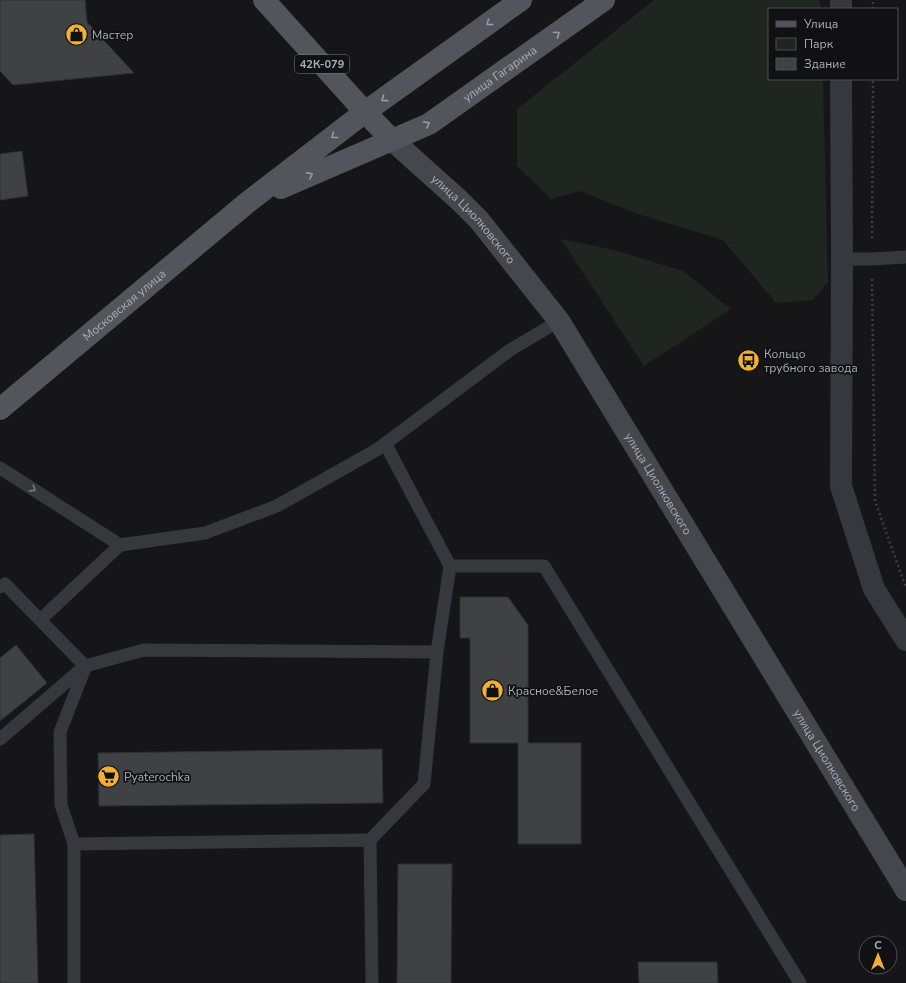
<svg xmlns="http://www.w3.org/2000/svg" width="906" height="983" font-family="'Nunito Sans',sans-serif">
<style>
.green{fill:#1e261f}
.building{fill:#404145;stroke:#303034}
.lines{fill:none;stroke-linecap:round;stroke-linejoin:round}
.path{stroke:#3d3f44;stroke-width:2.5;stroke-dasharray:2 3;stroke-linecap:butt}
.service{stroke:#37383d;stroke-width:13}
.minor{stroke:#37383d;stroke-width:22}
.secondary{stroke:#45474d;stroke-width:22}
.primary{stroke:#53555c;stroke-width:22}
.oneway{stroke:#979ba6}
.oneway2{stroke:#757881}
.labels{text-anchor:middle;stroke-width:3.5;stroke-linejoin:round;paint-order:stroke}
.shield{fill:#111113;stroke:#7b7e86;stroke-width:1}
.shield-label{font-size:11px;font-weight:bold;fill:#a8adb8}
.poi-label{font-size:12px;fill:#a8adb8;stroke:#111113;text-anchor:start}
.street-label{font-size:12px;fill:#a8adb8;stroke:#111113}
</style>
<rect width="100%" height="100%" fill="#161618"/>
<path class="green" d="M 654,0 L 819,0 L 821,6 L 821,9 L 769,9 L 769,79 L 823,79 L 828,282 L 813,300 L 776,303 L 723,240 L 641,215 L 580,191 L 551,199 L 517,166 L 517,109 Z
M 561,239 L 614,250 L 683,271 L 731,309 L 644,366 Z"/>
<path class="building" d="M 0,0 L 85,0 L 87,22 L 134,73 L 13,85 L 0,71 Z
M 22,151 L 28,196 L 0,200 L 0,154 Z
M 460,597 L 508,597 L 528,625 L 528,743 L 581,743 L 581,844 L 518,844 L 518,743 L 470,743 L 470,638 L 460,638 Z
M 16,645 L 47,683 L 0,721 L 0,658 Z
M 382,749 L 383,803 L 99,806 L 98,753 Z
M 34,834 L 38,983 L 0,983 L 0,835 Z
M 398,864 L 452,864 L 451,983 L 397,983 Z
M 638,962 L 717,962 L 718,983 L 639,983 Z"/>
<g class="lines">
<path class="path" d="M 873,9 L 873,0
M 872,238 L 873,79
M 872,279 L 875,501 L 906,588"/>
<path class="service" d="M 842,259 L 872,259 L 906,257
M 385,443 L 450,566 L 544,566 L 800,983
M 0,468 L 120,545
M 0,587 L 5,584 L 85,666
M 40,620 L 120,545 L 205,533 L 277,506 L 378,449 L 510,350 L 559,321
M 0,739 L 85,666 L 144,650 L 437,652 L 450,566
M 370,840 L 424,784 L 437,652
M 74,844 L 61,805 L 60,732 L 85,668
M 74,983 L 74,844 L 370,840 L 372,983"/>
<path class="minor" d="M 841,9 L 841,0
M 841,79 L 842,259 L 841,486 L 874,589 L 906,640"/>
<path class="secondary" id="s1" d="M 391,139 L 459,200 L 479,220 L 559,321 L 906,890"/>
<g class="primary">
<path d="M 264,0 L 365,112 L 391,139"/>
<path id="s2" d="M 281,188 L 429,124 L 604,0"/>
<path id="s3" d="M 0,409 L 248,202 L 365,112 L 521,0"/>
</g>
</g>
<defs><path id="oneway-chevron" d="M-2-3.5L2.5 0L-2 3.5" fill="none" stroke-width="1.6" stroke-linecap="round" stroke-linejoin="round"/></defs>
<g class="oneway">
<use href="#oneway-chevron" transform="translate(489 23) rotate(144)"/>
<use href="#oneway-chevron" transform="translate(557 34) rotate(-35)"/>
<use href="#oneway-chevron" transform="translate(384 99) rotate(144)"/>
<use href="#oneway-chevron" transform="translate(427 124) rotate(-27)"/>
<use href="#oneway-chevron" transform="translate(334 136) rotate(142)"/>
<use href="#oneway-chevron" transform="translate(310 175) rotate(-24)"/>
</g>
<use class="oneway2" href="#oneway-chevron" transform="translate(33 489) rotate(33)"/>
<defs>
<symbol id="shop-disc" viewBox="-11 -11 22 22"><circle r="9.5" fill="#f2b134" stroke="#111113"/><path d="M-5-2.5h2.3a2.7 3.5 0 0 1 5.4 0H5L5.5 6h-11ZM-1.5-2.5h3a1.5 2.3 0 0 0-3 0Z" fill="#111"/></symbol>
<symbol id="bus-disc" viewBox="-11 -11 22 22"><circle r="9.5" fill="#f2b134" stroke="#111113"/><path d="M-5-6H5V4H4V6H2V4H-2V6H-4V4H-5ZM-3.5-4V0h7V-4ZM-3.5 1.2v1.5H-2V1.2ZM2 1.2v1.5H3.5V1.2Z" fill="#111"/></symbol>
<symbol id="supermarket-disc" viewBox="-11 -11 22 22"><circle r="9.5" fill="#f2b134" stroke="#111113"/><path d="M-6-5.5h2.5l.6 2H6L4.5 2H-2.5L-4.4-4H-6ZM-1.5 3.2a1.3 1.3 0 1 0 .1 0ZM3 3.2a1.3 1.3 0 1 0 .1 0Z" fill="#111"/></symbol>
</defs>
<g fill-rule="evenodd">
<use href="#shop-disc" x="64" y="22" width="25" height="25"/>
<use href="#bus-disc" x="736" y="348" width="25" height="25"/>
<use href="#shop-disc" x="480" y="678" width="25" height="25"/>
<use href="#supermarket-disc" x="96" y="764" width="25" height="25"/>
</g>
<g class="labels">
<rect class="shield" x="295" y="55" width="54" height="18" rx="3"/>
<g class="shield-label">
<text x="322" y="68">42К-079</text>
</g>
<g class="poi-label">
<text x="92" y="39">Мастер</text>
<text x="764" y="358">Кольцо<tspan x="764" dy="14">трубного завода</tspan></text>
<text x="508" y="695">Красное&amp;Белое</text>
<text x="124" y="781">Pyaterochka</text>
</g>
<g class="street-label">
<text dy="4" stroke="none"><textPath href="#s2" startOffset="248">улица Гагарина</textPath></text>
<text dy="4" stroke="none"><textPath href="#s1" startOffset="115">улица Циолковского</textPath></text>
<text dy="4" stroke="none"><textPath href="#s3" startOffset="162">Московская улица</textPath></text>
<text dy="4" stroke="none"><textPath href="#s1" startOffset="439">улица Циолковского</textPath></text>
<text dy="4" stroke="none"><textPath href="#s1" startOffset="763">улица Циолковского</textPath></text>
</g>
</g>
<rect x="768" y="8" width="130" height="72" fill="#111113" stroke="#4d4f55"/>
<rect x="776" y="21" width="20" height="6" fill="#53555c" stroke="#4d4f55"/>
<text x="804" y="28" font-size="12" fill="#a8adb8">Улица</text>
<rect x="776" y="38" width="20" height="12" fill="#1e261f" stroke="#4d4f55"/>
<text x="804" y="48" font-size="12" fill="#a8adb8">Парк</text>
<rect x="776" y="58" width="20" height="12" fill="#404145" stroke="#4d4f55"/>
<text x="804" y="68" font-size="12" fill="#a8adb8">Здание</text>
<g transform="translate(878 955)"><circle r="19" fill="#111113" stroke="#4d4f55"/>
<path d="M0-3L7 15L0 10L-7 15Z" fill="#f2b134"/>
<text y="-6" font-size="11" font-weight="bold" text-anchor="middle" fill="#a8adb8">С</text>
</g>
</svg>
